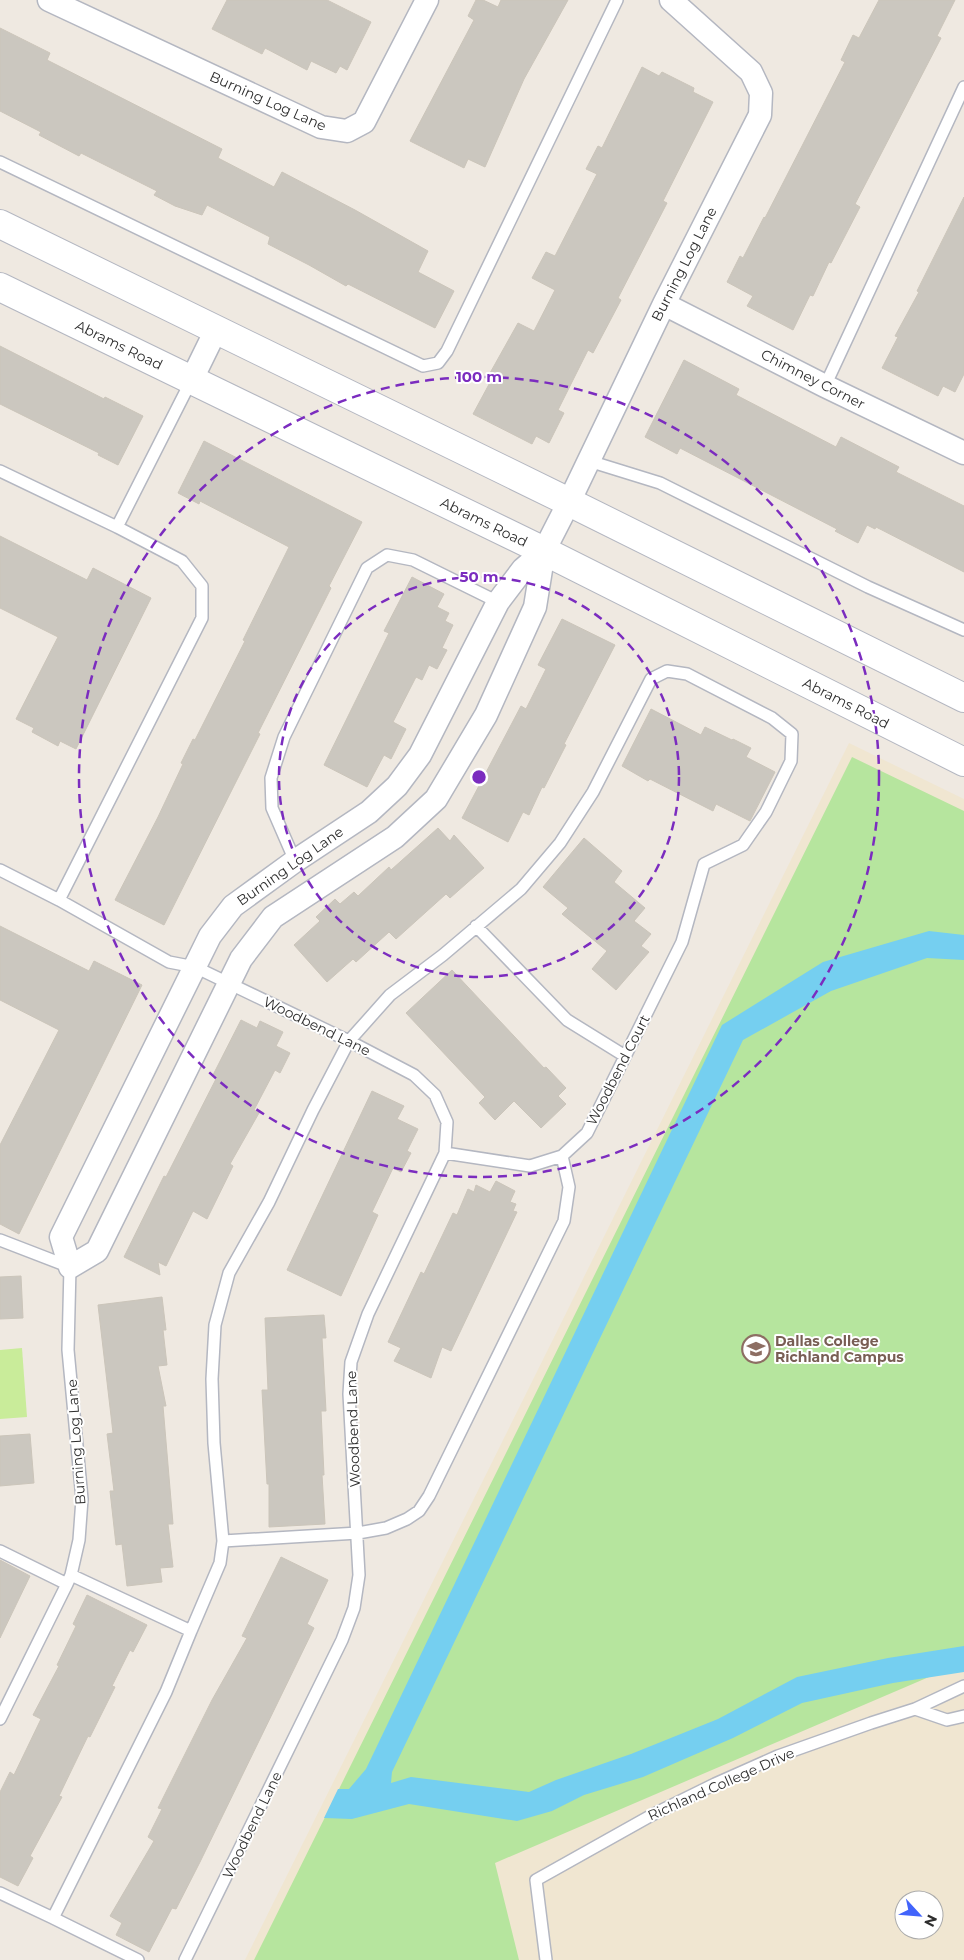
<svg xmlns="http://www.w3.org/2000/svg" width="964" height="1960" font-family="Montserrat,sans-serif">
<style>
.education{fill:#f0e6d1;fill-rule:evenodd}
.green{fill:#b6e59e}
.pitch{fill:#c9ec9a}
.water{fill:#75cff0}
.building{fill:#cbc7bf;stroke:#cbc5ba}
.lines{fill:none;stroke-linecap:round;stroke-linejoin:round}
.service-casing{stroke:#b4b7c1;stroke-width:14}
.minor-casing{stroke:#b4b7c1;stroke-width:25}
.secondary-casing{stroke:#b4b7c1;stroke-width:30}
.service{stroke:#fff;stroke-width:11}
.minor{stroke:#fff;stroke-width:22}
.secondary{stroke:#fff;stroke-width:28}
.ring{fill:none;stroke:#7b2cbf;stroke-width:2.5;stroke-dasharray:9 6}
.labels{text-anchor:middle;stroke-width:4;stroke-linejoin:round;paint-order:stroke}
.street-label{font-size:14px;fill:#2e2e2e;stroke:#fff}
.education-label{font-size:14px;font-weight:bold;fill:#785e54;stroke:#fff;text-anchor:start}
.centre{fill:#7b2cbf;stroke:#fff;stroke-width:2.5}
.ring-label{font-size:15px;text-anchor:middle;font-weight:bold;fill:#7b2cbf;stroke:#fff;stroke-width:4;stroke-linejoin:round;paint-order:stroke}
</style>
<rect width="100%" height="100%" fill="#efe9e1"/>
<path class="education" d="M 849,743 L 964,799 L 964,1960 L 245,1960 ZM 904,1900 L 934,1900 L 934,1930 L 904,1930 Z"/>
<path class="green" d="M 852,757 L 964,811 L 964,1653 L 936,1674 L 495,1863 L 519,1960 L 254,1960 Z"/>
<path class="pitch" d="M 22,1348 L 27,1417 L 0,1419 L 0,1350 Z"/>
<path class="water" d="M 929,931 L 964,935 L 964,960 L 927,958 L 831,991 L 743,1040 L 392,1772 L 391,1783 L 411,1777 L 529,1792 L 556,1780 L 631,1754 L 718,1719 L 797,1677 L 888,1658 L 964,1646 L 964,1672 L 893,1683 L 802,1703 L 733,1738 L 643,1777 L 584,1795 L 552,1811 L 517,1821 L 409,1804 L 352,1819 L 324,1818 L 338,1789 L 349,1789 L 366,1769 L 722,1025 L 823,962 Z"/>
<path class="building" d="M 227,0 L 327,0 L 371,22 L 347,70 L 340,66 L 336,73 L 311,61 L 307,70 L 265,48 L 262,54 L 212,29 Z
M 476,0 L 483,0 L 498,7 L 501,0 L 568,0 L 524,79 L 485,167 L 468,159 L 464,168 L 410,141 L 474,20 L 468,16 Z
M 879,0 L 955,0 L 937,36 L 941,38 L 855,204 L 860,207 L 831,263 L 829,262 L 813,296 L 810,295 L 793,330 L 747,306 L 753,296 L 727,282 L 740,256 L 743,258 L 764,217 L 765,218 L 802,146 L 845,62 L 841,60 L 853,35 L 859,38 Z
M 0,28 L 50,53 L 47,60 L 222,149 L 218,158 L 274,187 L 282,172 L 355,210 L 428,251 L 418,272 L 454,291 L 435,328 L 348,284 L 346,286 L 309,265 L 268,244 L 270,237 L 207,205 L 202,215 L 175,206 L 154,195 L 157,191 L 81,153 L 79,156 L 39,135 L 41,132 L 0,111 Z
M 642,67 L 659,76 L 662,72 L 694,88 L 693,92 L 713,102 L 663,201 L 667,203 L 618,298 L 621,300 L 593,353 L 588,350 L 558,410 L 564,413 L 549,443 L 536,436 L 532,444 L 473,414 L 494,375 L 490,373 L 518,323 L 534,331 L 555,290 L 532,278 L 546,252 L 555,256 L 597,174 L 586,169 L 598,146 L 602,148 Z
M 964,197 L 964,374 L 955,392 L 943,386 L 938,396 L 882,368 L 898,337 L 895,336 L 919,292 L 917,291 Z
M 0,346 L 104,399 L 105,397 L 143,416 L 118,465 L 98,455 L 99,453 L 0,404 Z
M 684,360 L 739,389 L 736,395 L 836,447 L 841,437 L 899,467 L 896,472 L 964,506 L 964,572 L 876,527 L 875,529 L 867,525 L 858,543 L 835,531 L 837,529 L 680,448 L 677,454 L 645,437 Z
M 204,441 L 362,522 L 329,586 L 331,588 L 258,733 L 260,734 L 164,925 L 115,900 L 158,817 L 183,764 L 181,763 L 193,739 L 195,740 L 245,641 L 243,640 L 289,547 L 200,501 L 199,504 L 178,493 Z
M 0,536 L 87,580 L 93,568 L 151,598 L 76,749 L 60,741 L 58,746 L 32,732 L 34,728 L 16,719 L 58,637 L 0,608 Z
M 412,577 L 444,594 L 437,607 L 449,613 L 445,621 L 453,625 L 442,648 L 447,650 L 437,669 L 429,665 L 422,680 L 416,677 L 393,722 L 406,729 L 391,759 L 384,755 L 367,787 L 324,765 L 389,633 L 384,631 Z
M 562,619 L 615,645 L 564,744 L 566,745 L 544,788 L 542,787 L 529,815 L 523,812 L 508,842 L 462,818 L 521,706 L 526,709 L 546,669 L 538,665 Z
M 651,709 L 701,735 L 705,727 L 732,740 L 733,739 L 751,748 L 746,757 L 775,772 L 750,821 L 716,804 L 713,811 L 650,779 L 648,781 L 622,766 Z
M 438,828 L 450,841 L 454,835 L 484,868 L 450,898 L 446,894 L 396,939 L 389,932 L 356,962 L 353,959 L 327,982 L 294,945 L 320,921 L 316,917 L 335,899 L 340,904 L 354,892 L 358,896 L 389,867 L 391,870 Z
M 584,838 L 622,871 L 614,882 L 645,908 L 634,921 L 651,934 L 641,946 L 649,952 L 616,990 L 592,969 L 607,951 L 562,914 L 568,908 L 543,887 Z
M 0,926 L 89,971 L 94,961 L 142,985 L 19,1234 L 0,1224 L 0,1145 L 59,1030 L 0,1000 Z
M 452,970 L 544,1068 L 546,1067 L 566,1088 L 558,1096 L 566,1104 L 541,1128 L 514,1101 L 495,1120 L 479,1103 L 485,1097 L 406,1013 Z
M 241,1020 L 257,1028 L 260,1021 L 283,1032 L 276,1046 L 290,1053 L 280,1073 L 275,1070 L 254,1110 L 259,1113 L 230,1164 L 233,1166 L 207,1219 L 193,1211 L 166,1266 L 158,1262 L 160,1275 L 124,1257 L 164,1176 L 166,1177 L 217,1077 L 213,1075 Z
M 372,1091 L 404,1106 L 397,1119 L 418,1129 L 407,1151 L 411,1153 L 401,1172 L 393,1168 L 372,1212 L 378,1215 L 341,1296 L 287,1270 Z
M 496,1181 L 515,1191 L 510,1202 L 516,1204 L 513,1211 L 517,1212 L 451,1351 L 442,1347 L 431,1378 L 394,1361 L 401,1348 L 388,1342 L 421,1272 L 424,1274 L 453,1213 L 457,1215 L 468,1189 L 474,1192 L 476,1185 L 490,1192 Z
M 21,1276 L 23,1318 L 0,1319 L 0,1277 Z
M 162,1297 L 166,1330 L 163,1330 L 167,1365 L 158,1366 L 166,1406 L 163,1406 L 173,1524 L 168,1524 L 173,1567 L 160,1568 L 162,1582 L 127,1586 L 122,1544 L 116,1545 L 110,1491 L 114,1491 L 107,1434 L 113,1433 L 98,1305 Z
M 324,1315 L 326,1338 L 322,1338 L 326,1411 L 321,1411 L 324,1475 L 322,1475 L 325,1524 L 269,1527 L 269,1484 L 267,1484 L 262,1390 L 268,1390 L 265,1318 Z
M 30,1434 L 34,1483 L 0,1486 L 0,1436 Z
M 281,1557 L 328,1580 L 307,1624 L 314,1628 L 200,1862 L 176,1909 L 172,1908 L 149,1952 L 116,1935 L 122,1923 L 110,1916 L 154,1841 L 148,1837 L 162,1809 L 158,1808 L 212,1700 L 247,1638 L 242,1636 Z
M 0,1560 L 30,1576 L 0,1638 Z
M 87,1595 L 147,1625 L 133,1652 L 130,1650 L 112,1686 L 115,1687 L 90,1737 L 88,1736 L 59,1796 L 62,1797 L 30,1856 L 33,1858 L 18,1886 L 0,1877 L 0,1792 L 10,1772 L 14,1775 L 41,1719 L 33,1715 L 59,1666 L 57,1665 L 76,1626 L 73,1624 Z"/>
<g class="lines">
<defs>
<path id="service" d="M 0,162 L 423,366 L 438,363 L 447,351 L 617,0
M 825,386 L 964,87
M 589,461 L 660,483 L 868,587 L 964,630
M 0,471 L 117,527 L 182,561 L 202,586 L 202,618 L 59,900
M 117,527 L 191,381
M 295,861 L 272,808 L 271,778 L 284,737 L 367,568 L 387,555 L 413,560 L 498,602
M 0,870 L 59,900 L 169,962 L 195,967 L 349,1041 L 414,1075 L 435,1095 L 447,1122 L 445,1153 L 368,1314 L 351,1362 L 349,1394 L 359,1575 L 354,1608 L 342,1640 L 185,1960
M 476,926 L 567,1020 L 625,1056
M 0,1240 L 70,1267 L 68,1350 L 82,1499 L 79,1540 L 71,1575 L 67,1584 L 0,1719
M 223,1541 L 214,1443 L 212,1379 L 215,1325 L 229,1273 L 269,1202 L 313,1110 L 349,1041 L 390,995 L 443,955 L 521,889 L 560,843 L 593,792 L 651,679 L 667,671 L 687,674 L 772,718 L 792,734 L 791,761 L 766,812 L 743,845 L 704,864 L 682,942 L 587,1133 L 562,1156 L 530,1166 L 445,1153
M 0,1551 L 67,1584
M 71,1575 L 191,1631 L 220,1563 L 223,1541 L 358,1533 L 386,1528 L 407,1519 L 419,1511 L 429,1496 L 564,1221 L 569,1187 L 562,1156
M 915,1709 L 947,1720 L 964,1716
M 0,1893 L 53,1918
M 138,1960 L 53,1918 L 166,1692 L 191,1631
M 546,1960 L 536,1880 L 652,1815 L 715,1784 L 778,1756 L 871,1723 L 915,1709 L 964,1686"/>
<path id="minor" d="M 49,0 L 321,127 L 347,131 L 364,122 L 427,0
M 664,304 L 825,386 L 964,453
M 191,381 L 216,330
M 544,551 L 523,569 L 498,602 L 420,755 L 397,786 L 369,812 L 295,861 L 233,906 L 210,936 L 61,1237 L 70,1267 L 97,1251 L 241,959 L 273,917 L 395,837 L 436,799 L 486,715 L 535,607 L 544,551 L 569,502 L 664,304 L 760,115 L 761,93 L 751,72 L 671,0"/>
<path id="secondary" d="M 0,224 L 569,502 L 964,698
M 0,287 L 544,551 L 964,762"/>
</defs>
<use href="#service" class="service-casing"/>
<use href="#minor" class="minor-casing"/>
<use href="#secondary" class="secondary-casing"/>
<use href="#service" class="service"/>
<use href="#minor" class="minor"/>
<use href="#secondary" class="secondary"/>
</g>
<g class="ring">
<circle cx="479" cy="777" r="200"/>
<circle cx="479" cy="777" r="400"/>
</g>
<defs>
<symbol id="university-ring" viewBox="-11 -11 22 22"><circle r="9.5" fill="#fff" stroke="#8d6e63" stroke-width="1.5"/><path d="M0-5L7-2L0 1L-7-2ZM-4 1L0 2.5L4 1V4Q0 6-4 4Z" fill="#8d6e63"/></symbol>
</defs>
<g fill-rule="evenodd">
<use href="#university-ring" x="740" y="1333" width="32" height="32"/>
</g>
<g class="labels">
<g class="street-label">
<text transform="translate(268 101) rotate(24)" y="5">Burning Log Lane</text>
<text transform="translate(684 264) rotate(-63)" y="5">Burning Log Lane</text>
<text transform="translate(119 345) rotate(26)" y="5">Abrams Road</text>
<text transform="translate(813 379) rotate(27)" y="5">Chimney Corner</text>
<text transform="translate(484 522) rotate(26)" y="5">Abrams Road</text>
<text transform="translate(846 703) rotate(27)" y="5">Abrams Road</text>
<text transform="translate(290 866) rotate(-35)" y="5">Burning Log Lane</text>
<text transform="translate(317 1026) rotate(26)" y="5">Woodbend Lane</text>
<text transform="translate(618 1070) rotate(-63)" y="5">Woodbend Court</text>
<text transform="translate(353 1429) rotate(-92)" y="5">Woodbend Lane</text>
<text transform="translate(76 1442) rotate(-94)" y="5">Burning Log Lane</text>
<text transform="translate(721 1784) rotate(-24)" y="5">Richland College Drive</text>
<text transform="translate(252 1825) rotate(-64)" y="5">Woodbend Lane</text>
</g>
<g class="education-label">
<text x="775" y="1346">Dallas College<tspan x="775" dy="16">Richland Campus</tspan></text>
</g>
</g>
<circle cx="479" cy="777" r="8" class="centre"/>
<g class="ring-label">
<text x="479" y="382">100 m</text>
<text x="479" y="582">50 m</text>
</g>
<g transform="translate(919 1915) rotate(116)"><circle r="24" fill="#ffffff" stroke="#ababab"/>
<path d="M0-4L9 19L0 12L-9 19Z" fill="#4264fb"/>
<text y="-8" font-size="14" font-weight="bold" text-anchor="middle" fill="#2e2e2e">N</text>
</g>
</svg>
